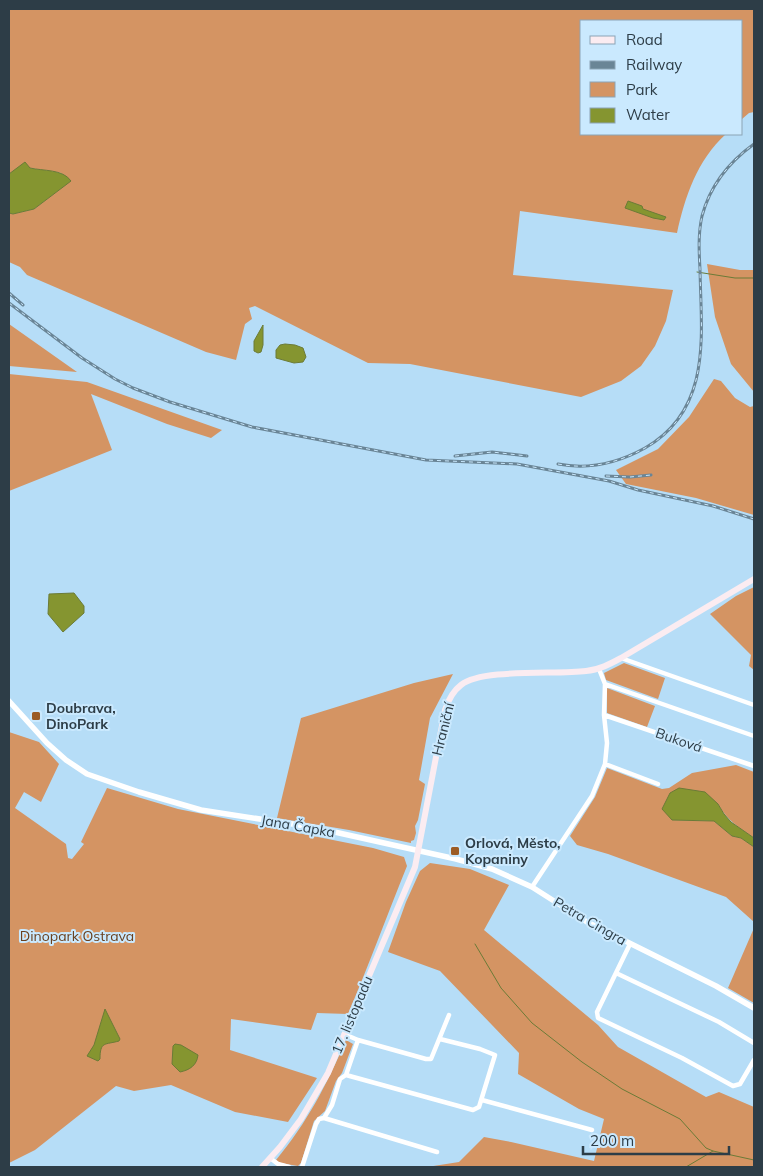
<svg xmlns="http://www.w3.org/2000/svg" width="763" height="1176" font-family="Mulish,sans-serif">
<style>
.green{fill:#d49463}
.water{fill:#859530;stroke:#6b7b37}
.lines{fill:none;stroke-linecap:round;stroke-linejoin:round}
.stream{stroke:#6b7b37;stroke-width:1}
.minor{stroke:#fff;stroke-width:4.5}
.tertiary{stroke:#fff;stroke-width:5.5}
.secondary{stroke:#fbecf1;stroke-width:6}
.rail-casing{stroke:#6a8596;stroke-width:3}
.rail{stroke:#cae9fe;stroke-width:1;stroke-dasharray:4;stroke-linecap:butt}
.poi-dot{fill:#9c5c25;stroke:#cae9fe;stroke-width:2}
.labels{text-anchor:middle;stroke-width:4;stroke-linejoin:round;paint-order:stroke}
.poi-label{font-size:14px;font-weight:bold;fill:#2d3d47;stroke:#cae9fe;text-anchor:start}
.street-label{font-size:14px;fill:#2d3d47;stroke:#cae9fe}
.park-label{font-size:14px;fill:#69401f;stroke:#cae9fe}
</style>
<rect width="100%" height="100%" fill="#b6ddf7"/>
<path class="green" d="M 9,9 L 753,9 L 754,10 L 754,112 L 749,113 L 742,119 L 742,21 L 582,21 L 582,134 L 726,134 C 697,160 685,197 677,233 L 520,211 L 513,275 L 673,290 L 666,321 L 655,346 L 641,366 L 621,381 L 581,397 L 410,364 L 368,363 L 255,306 L 249,308 L 252,319 L 245,324 L 236,360 L 206,352 L 27,275 L 20,267 L 9,262 L 9,213 L 13,214 L 34,209 L 70,181 L 61,173 L 30,168 L 14,171 L 9,174 Z
M 707,264 L 740,270 L 754,270 L 754,392 L 731,364 L 715,317 Z
M 9,324 L 77,372 L 9,366 Z
M 9,374 L 87,382 L 222,430 L 211,438 L 167,424 L 91,394 L 112,450 L 9,491 Z
M 714,379 L 721,381 L 735,398 L 750,407 L 754,406 L 754,515 L 696,498 L 626,484 L 616,470 L 658,449 L 689,417 Z
M 754,587 L 754,670 L 749,666 L 751,655 L 710,614 L 736,596 Z
M 624,663 L 665,678 L 658,699 L 606,680 L 604,673 Z
M 453,674 L 430,718 L 419,780 L 425,784 L 418,820 L 415,826 L 416,833 L 414,840 L 411,841 L 411,843 L 349,830 L 277,818 L 301,718 L 414,683 Z
M 607,688 L 655,706 L 647,727 L 607,713 Z
M 9,732 L 39,742 L 59,764 L 41,802 L 24,792 L 15,808 L 66,844 L 68,858 L 72,859 L 84,844 L 81,842 L 107,788 L 178,809 L 373,848 L 404,857 L 407,866 C 387,915 369,965 348,1014 L 317,1013 L 311,1030 L 231,1019 L 230,1050 L 317,1078 L 288,1122 L 235,1112 L 171,1085 L 134,1091 L 116,1086 L 35,1150 L 9,1163 Z
M 736,765 L 754,772 L 754,838 C 739,828 727,820 718,804 L 672,820 L 714,821 L 732,836 L 741,838 L 754,847 L 754,922 L 726,897 L 608,854 L 577,845 L 570,836 L 595,797 L 607,768 L 662,789 L 669,788 L 692,773 Z
M 430,863 L 470,869 L 509,885 L 484,930 L 598,1025 L 618,1047 L 706,1097 L 719,1092 L 754,1107 L 754,1167 L 427,1167 L 459,1162 L 484,1137 L 511,1142 L 594,1161 L 604,1119 L 579,1109 L 518,1074 L 519,1053 L 440,971 L 388,952 L 406,902 L 420,871 Z
M 754,928 L 754,1003 L 728,988 Z
M 346,1040 L 353,1044 L 342,1073 L 336,1081 L 325,1111 L 314,1121 L 301,1163 L 298,1166 L 280,1163 L 276,1160 C 307,1123 327,1084 346,1040 Z"/>
<path class="water" d="M 25,162 L 30,168 C 43,171 63,169 71,181 L 34,209 L 13,214 L 9,213 L 9,174 Z
M 628,201 L 642,206 L 643,209 L 666,217 L 664,220 L 653,218 L 625,208 Z
M 263,325 L 263,345 L 261,352 L 258,353 L 254,351 L 254,341 Z
M 285,344 L 295,345 L 303,348 L 306,357 L 303,362 L 294,363 L 276,358 L 276,350 L 280,345 Z
M 74,593 L 84,606 L 84,613 L 63,632 L 48,614 L 49,594 Z
M 679,788 L 705,792 L 718,804 L 724,814 L 731,822 L 754,838 L 754,847 L 741,838 L 732,836 L 714,821 L 672,820 L 662,809 L 670,793 Z
M 105,1009 L 120,1039 L 119,1041 C 105,1045 100,1041 100,1059 L 98,1061 L 87,1056 L 94,1045 Z
M 175,1044 L 181,1045 L 198,1055 C 197,1065 190,1070 180,1072 L 172,1064 L 173,1046 Z"/>
<g class="lines">
<path class="stream" d="M 697,272 L 735,278 L 754,278
M 475,944 L 501,988 L 532,1023 L 582,1062 L 622,1089 L 680,1119 L 706,1148 L 713,1151
M 686,1167 L 713,1151 L 754,1160"/>
<path class="minor" d="M 621,658 L 754,705
M 605,684 L 754,736
M 604,715 L 754,766
M 605,764 L 658,784
M 532,887 L 592,796 L 605,764 L 607,743 L 604,715 L 605,684 L 599,669
M 630,944 L 597,1012 L 598,1018 L 682,1058 L 733,1086 L 740,1084 L 754,1060
M 616,973 L 719,1022 L 754,1043
M 344,1034 L 358,1040 L 426,1059 L 431,1059 L 449,1015
M 346,1075 L 473,1110 L 479,1107 L 495,1055 L 480,1049 L 440,1039
M 482,1100 L 592,1130
M 324,1118 L 332,1105 L 340,1079 L 346,1075 L 358,1040
M 270,1158 L 278,1164 L 289,1167
M 302,1167 L 316,1124 L 319,1119 L 324,1118 L 437,1152"/>
<path class="tertiary" d="M 9,701 L 47,743 L 66,760 L 87,774 L 139,792 L 201,810 L 312,827 L 456,859 L 492,869 L 532,887 L 587,922 L 716,986 L 754,1008"/>
<path class="secondary" d="M 262,1167 L 280,1147 L 301,1119 L 328,1073 L 415,867 L 445,710 C 448,701 453,691 461,685 C 483,668 556,675 586,671 C 599,670 610,664 621,658 L 754,579"/>
<defs>
<path id="rail" d="M 9,293 L 23,305
M 9,303 L 82,358 L 115,379 L 133,388 L 170,402 L 252,427 L 426,460 L 517,464 L 609,481 L 638,490 L 713,506 L 754,519
M 455,456 L 492,452 L 527,456
M 558,464 C 589,470 618,463 645,448 C 713,409 701,335 700,269 C 699,252 698,234 702,216 C 710,186 729,162 754,144
M 606,476 L 630,477 L 651,475"/>
</defs>
<use href="#rail" class="rail-casing"/>
<use href="#rail" class="rail"/>
</g>
<g class="poi-dot">
<rect x="31" y="711" width="10" height="10" rx="2.5"/>
<rect x="450" y="846" width="10" height="10" rx="2.5"/>
</g>
<g class="labels">
<g class="poi-label">
<text x="46" y="713">Doubrava,<tspan x="46" dy="16">DinoPark</tspan></text>
<text x="465" y="848">Orlová, Město,<tspan x="465" dy="16">Kopaniny</tspan></text>
</g>
<g class="street-label">
<text transform="translate(443 729) rotate(-76)" y="5">Hraniční</text>
<text transform="translate(679 740) rotate(19)" y="5">Buková</text>
<text transform="translate(298 826) rotate(10)" y="5">Jana Čapka</text>
<text transform="translate(590 921) rotate(30)" y="5">Petra Cingra</text>
<text transform="translate(352 1015) rotate(-67)" y="5">17. listopadu</text>
</g>
<g class="park-label">
<text x="77" y="941">Dinopark Ostrava</text>
</g>
</g>
<rect width="763" height="1176" fill="none" stroke="#2d3d47" stroke-width="20"/>
<rect x="580" y="20" width="162" height="115" fill="#cae9fe" stroke="#8ba4b5"/>
<rect x="590" y="36" width="25" height="8" fill="#fbecf1" stroke="#8ba4b5"/>
<text x="626" y="45" font-size="15" fill="#2d3d47">Road</text>
<rect x="590" y="61" width="25" height="8" fill="#6a8596" stroke="#8ba4b5"/>
<text x="626" y="70" font-size="15" fill="#2d3d47">Railway</text>
<rect x="590" y="82" width="25" height="15" fill="#d49463" stroke="#8ba4b5"/>
<text x="626" y="95" font-size="15" fill="#2d3d47">Park</text>
<rect x="590" y="108" width="25" height="15" fill="#859530" stroke="#8ba4b5"/>
<text x="626" y="120" font-size="15" fill="#2d3d47">Water</text>
<path d="M583 1146v8h146v-8" fill="none" stroke="#2d3d47" stroke-width="2.5"/>
<text x="590" y="1146" font-size="15" fill="#2d3d47" stroke="#cae9fe" stroke-width="4" paint-order="stroke">200 m</text>
</svg>
